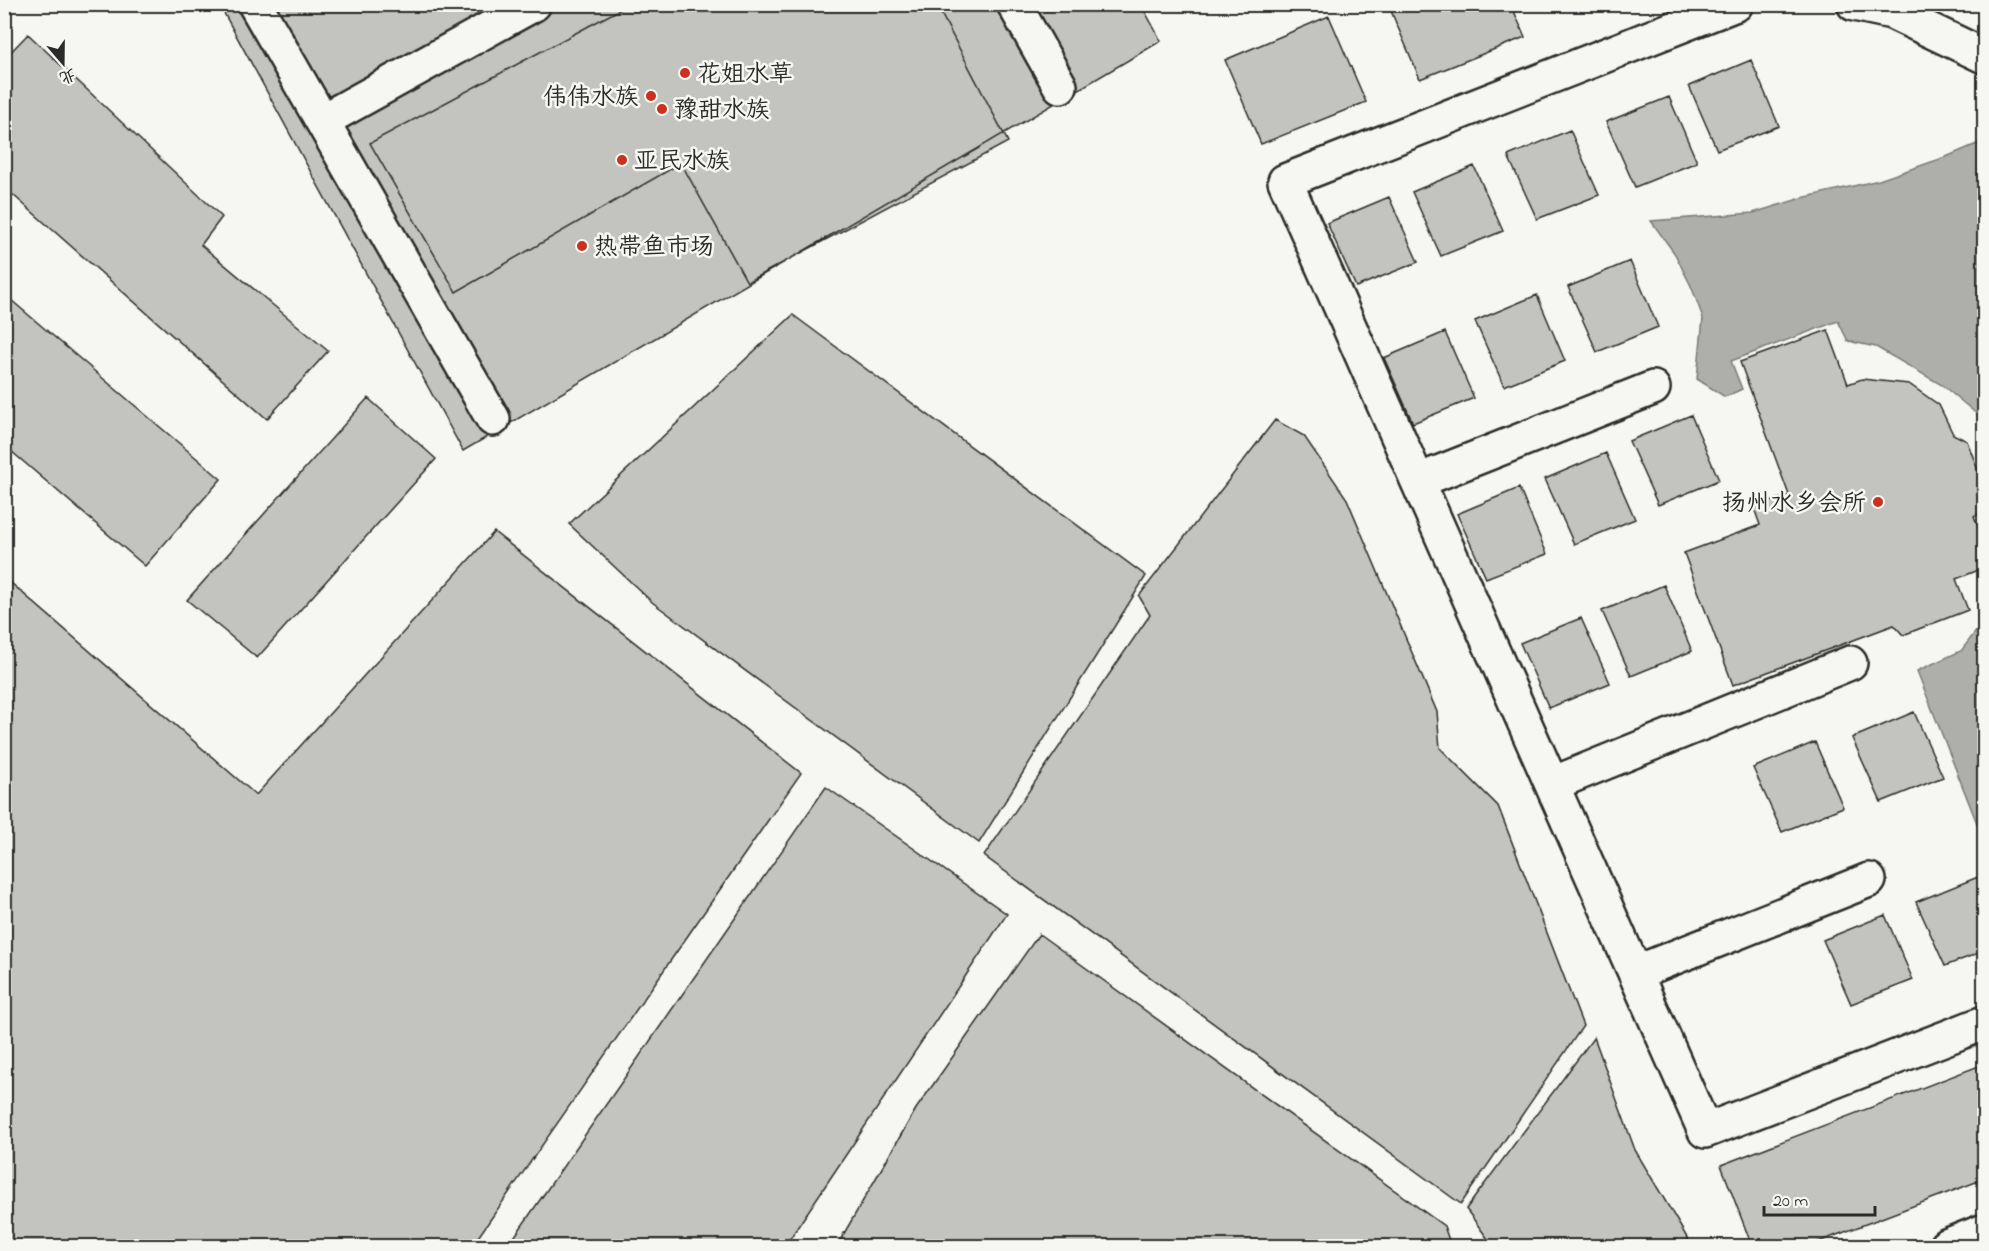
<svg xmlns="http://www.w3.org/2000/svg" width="1989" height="1251" font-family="'Indie Flower','LXGW WenKai TC',sans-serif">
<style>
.water{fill:#aeaeab;stroke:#7a7a78;stroke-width:1.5}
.building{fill:#c3c3c0;stroke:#2b2b2b;stroke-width:1.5}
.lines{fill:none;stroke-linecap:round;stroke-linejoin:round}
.minor-casing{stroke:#2b2b2b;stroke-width:38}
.minor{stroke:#f6f6f2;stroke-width:33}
.poi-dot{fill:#c8321e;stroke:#f6f6f2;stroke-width:2}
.labels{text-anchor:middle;stroke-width:5;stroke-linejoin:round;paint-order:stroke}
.poi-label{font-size:24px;fill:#2b2b2b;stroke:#f6f6f2;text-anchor:start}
</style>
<rect width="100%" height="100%" fill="#f6f6f2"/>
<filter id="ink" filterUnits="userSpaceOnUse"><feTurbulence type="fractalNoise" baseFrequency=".0167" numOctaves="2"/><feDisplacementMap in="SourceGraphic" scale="12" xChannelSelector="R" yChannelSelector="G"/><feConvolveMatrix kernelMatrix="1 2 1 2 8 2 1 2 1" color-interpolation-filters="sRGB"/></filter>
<g filter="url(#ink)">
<path class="water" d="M 1984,141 L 1984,420 L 1942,385 L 1876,347 L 1848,341 L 1838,321 L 1731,361 L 1742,389 L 1725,397 L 1697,379 L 1703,318 L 1692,288 L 1675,254 L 1651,221 L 1753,213 L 1802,198 L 1879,180 L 1946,157 Z
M 1984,621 L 1984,841 L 1917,671 L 1961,651 Z"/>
<path class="building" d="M 219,4 L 1141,4 L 1161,41 L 463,451 Z
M 630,4 L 936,4 L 1008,142 L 747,282 L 681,163 L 456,292 L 370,143 Z
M 1388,4 L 1511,4 L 1525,37 L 1420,79 Z
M 1329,16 L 1366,102 L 1261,144 L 1225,60 Z
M 28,34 L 222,217 L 201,245 L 328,351 L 267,419 L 4,187 L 4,59 Z
M 1751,60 L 1779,126 L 1717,150 L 1689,86 Z
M 1669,97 L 1697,162 L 1635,187 L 1606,122 Z
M 1570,130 L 1599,195 L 1537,219 L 1508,156 Z
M 1474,166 L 1503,231 L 1441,256 L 1412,192 Z
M 1389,197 L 1418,262 L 1356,287 L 1327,223 Z
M 1630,261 L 1658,327 L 1597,352 L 1568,287 Z
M 4,294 L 221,479 L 145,566 L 4,445 Z
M 1537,295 L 1565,361 L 1504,386 L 1475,321 Z
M 793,315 L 1146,576 L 979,843 L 652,602 L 569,524 Z
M 1828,330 L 1848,384 L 1862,379 L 1909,384 L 1939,405 L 1953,434 L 1967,441 L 1984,486 L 1984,512 L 1974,516 L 1984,543 L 1984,568 L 1956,579 L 1968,610 L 1903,635 L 1894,625 L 1733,685 L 1684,553 L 1760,525 L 1754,508 L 1789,495 L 1740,362 Z
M 1445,332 L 1474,398 L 1413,423 L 1384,358 Z
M 368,398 L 436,459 L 257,658 L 187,600 Z
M 1691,415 L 1719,480 L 1658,505 L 1629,441 Z
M 1275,420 L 1304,436 L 1347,499 L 1437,712 L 1440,748 L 1498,806 L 1583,1026 L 1461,1204 L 984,856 L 1150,615 L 1139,596 Z
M 1606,453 L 1635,519 L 1574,544 L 1545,479 Z
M 1519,488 L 1547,554 L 1486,578 L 1457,514 Z
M 494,532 L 801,773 L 472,1246 L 4,1246 L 4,577 L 256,795 Z
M 1664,585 L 1692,651 L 1631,676 L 1602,611 Z
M 1581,618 L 1610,683 L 1549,708 L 1520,643 Z
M 1914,712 L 1943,777 L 1881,802 L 1852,738 Z
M 1815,742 L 1843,807 L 1782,832 L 1753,768 Z
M 826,787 L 1007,914 L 785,1246 L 508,1246 Z
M 1978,877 L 1984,892 L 1984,951 L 1945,966 L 1916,902 Z
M 1885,915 L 1913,980 L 1851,1004 L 1823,940 Z
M 1039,934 L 1444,1226 L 1451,1246 L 844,1246 L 839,1242 L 916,1109 Z
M 1594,1037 L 1635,1150 L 1692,1246 L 1493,1246 L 1466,1209 Z
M 1984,1064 L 1984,1179 L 1808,1246 L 1752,1246 L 1721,1165 Z"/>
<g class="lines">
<defs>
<path id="minor" d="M 255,4 L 493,419
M 1014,4 L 1060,86
M 1736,4 L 1285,181 L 1705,1131 L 1984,1023
M 1854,4 L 1892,12 L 1984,56
M 322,121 L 534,4
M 1418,481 L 1653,388
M 1552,784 L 1850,663
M 1635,973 L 1869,880
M 1946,1246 L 1984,1231"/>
</defs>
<use href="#minor" class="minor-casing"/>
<use href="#minor" class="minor"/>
</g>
</g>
<g class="poi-dot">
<circle cx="685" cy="73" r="6"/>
<circle cx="651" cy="96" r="6"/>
<circle cx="662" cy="109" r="6"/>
<circle cx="622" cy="160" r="6"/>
<circle cx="582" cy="246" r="6"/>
<circle cx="1878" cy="502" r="6"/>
</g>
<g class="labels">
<g class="poi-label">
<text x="697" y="81">花姐水草</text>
<text x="639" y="104" text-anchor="end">伟伟水族</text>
<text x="674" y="117">豫甜水族</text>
<text x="634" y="168">亚民水族</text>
<text x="594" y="254">热带鱼市场</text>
<text x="1866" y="510" text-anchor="end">扬州水乡会所</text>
</g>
</g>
<rect width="1989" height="1251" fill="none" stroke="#f6f6f2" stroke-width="24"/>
<rect x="12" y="12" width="1965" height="1227" fill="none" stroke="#2b2b2b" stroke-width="2" filter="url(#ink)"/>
<g transform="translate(63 63) rotate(160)" stroke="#f6f6f2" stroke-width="4.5" paint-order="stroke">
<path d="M0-4.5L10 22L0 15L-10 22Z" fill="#2b2b2b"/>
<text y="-9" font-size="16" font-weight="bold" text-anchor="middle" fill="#2b2b2b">北</text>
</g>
<path d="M1764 1206v9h111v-9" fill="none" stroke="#2b2b2b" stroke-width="3"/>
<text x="1773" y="1206" font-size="18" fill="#2b2b2b" stroke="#f6f6f2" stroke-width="4.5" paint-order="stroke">20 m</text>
</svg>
